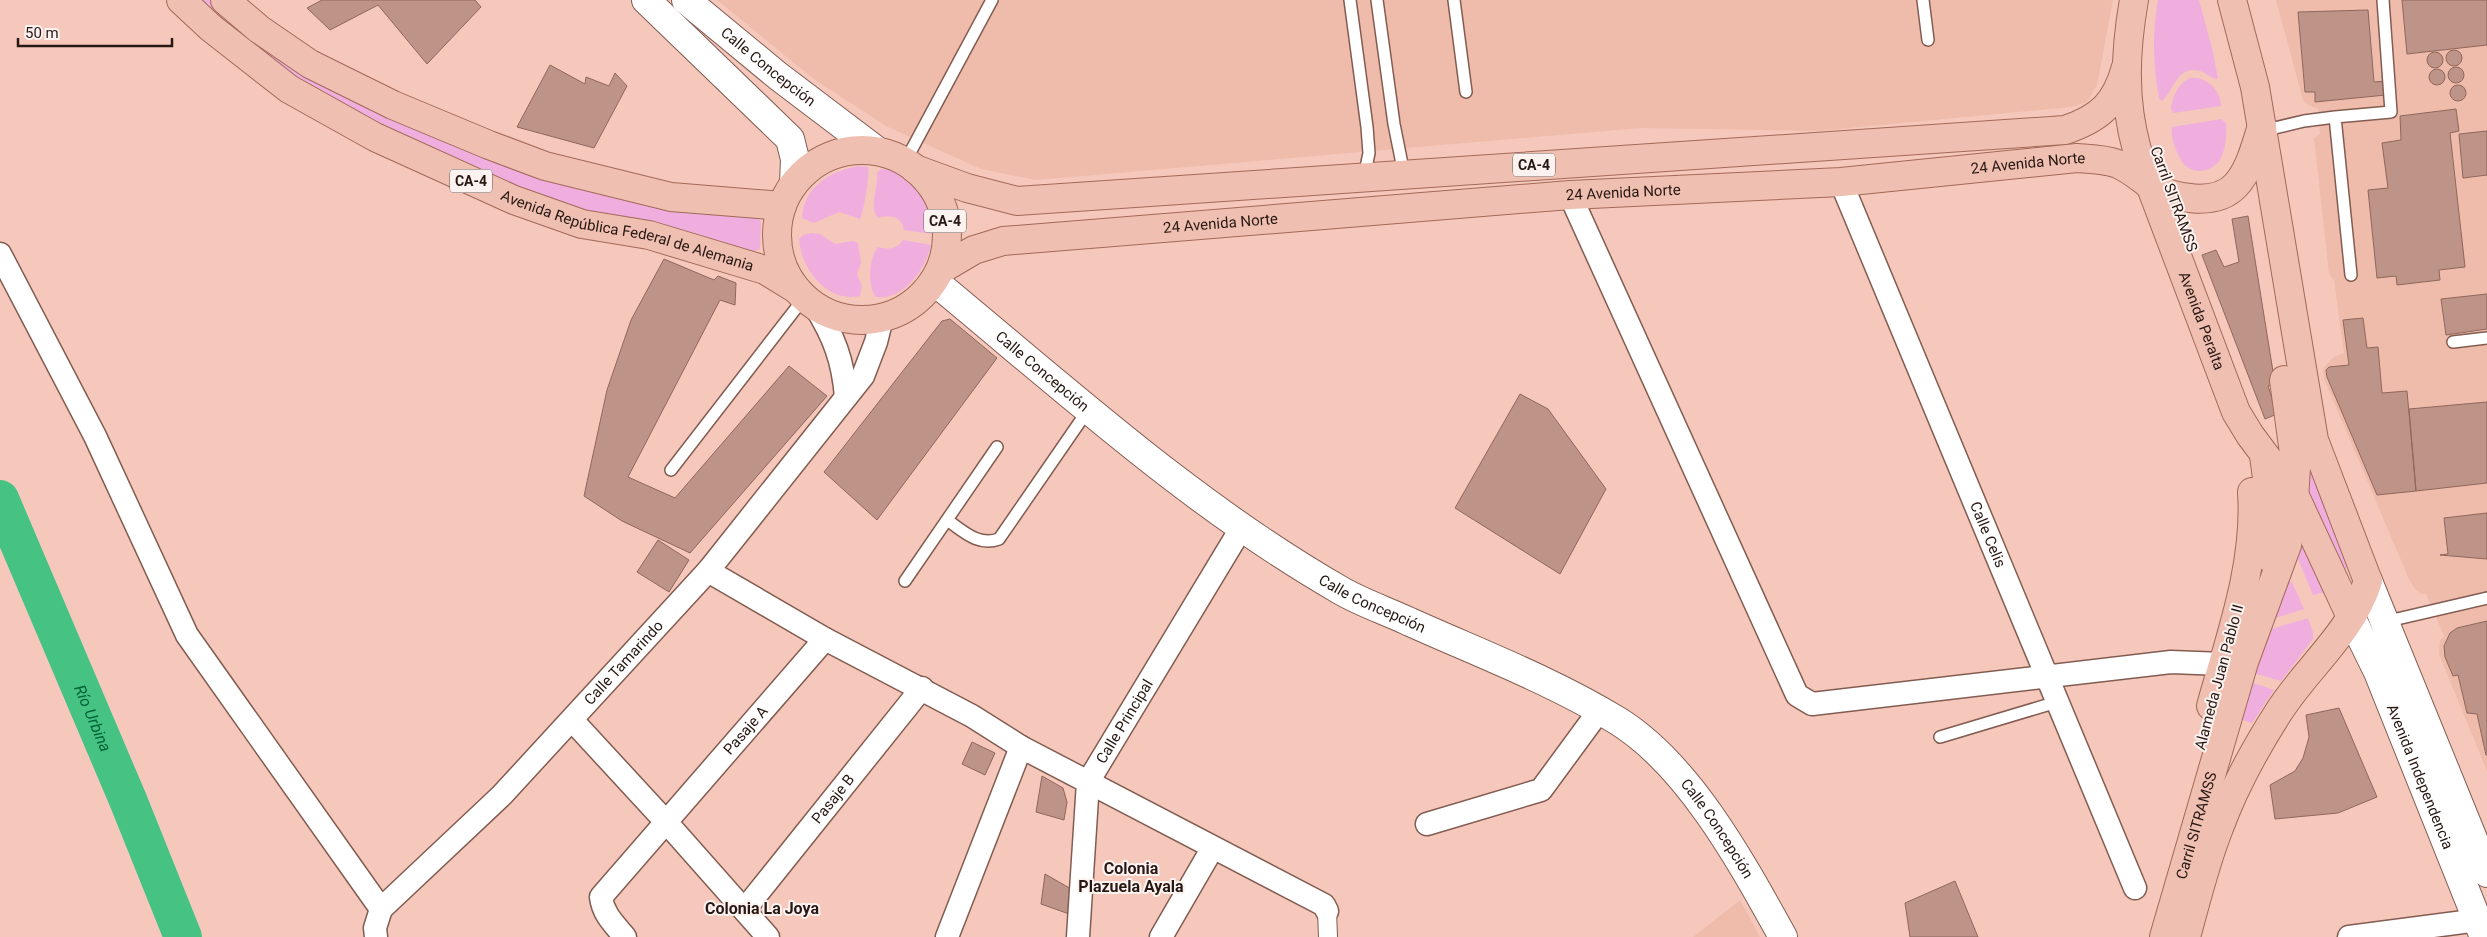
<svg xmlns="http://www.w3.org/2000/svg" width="2487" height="937" font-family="Roboto,sans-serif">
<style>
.built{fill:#efbbab}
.green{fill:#f0aede}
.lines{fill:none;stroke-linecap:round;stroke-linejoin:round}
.river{stroke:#46c382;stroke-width:38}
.building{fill:#be9488;stroke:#8f675c}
.service-casing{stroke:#835c51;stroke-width:14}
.pedestrian-casing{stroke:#835c51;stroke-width:20}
.minor-casing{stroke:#835c51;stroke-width:25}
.tertiary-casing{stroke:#835c51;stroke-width:30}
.secondary-casing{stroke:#835c51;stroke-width:30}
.primary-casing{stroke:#a26958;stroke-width:30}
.service{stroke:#fff;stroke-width:11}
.pedestrian{stroke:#fff;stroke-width:18}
.minor{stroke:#fff;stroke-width:22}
.tertiary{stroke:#fff;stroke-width:28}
.secondary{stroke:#fff;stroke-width:28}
.primary{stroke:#efbfb1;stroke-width:28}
.labels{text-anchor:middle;stroke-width:4;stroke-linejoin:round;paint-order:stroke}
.shield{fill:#fcf3f0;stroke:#685a55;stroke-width:1}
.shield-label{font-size:14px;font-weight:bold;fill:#281813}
.street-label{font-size:15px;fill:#281813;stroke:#fcf3f0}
.water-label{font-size:16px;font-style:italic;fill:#006239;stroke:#fcf3f0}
.neighbourhood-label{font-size:16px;font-weight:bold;fill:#281813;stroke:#fcf3f0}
</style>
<rect width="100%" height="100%" fill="#f5c8bb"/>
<path class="built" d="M 717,0 L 2113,0 L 2097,85 L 2087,102 L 2072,107 L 1818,131 L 1640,128 L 1036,180 L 981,169 L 888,127 L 815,80 Z
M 2276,0 L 2487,0 L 2487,771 L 2439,654 L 2440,640 L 2444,636 L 2426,594 L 2421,594 L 2415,589 L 2409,579 L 2324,379 L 2323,370 L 2325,366 L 2334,357 L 2344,353 L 2334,280 L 2329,274 L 2314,138 L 2320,134 L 2318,109 L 2308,105 L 2303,100 Z
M 1740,900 L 1760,937 L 1693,937 Z"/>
<path class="green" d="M 195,0 L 209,0 L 259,43 L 481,155 L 580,189 L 631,200 L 758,215 L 761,223 L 760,249 L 751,252 L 600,217 L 535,198 L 386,132 L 273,64 Z
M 2158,0 L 2199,0 L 2213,52 L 2218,79 C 2211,79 2207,73 2200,71 C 2176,65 2175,90 2162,101 L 2159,99 C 2153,64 2152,34 2158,0 Z
M 2190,78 C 2206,76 2221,90 2221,106 L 2173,113 L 2171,108 C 2173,95 2178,84 2190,78 Z
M 2221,119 L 2226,123 C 2227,135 2226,147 2221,158 C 2215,170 2197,175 2187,167 C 2181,163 2179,156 2176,150 C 2173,142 2171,135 2172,127 Z
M 859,166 L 868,167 C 870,171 864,213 860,219 L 839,212 L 814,223 L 802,218 C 804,186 830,171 859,166 Z
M 881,169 C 913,168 933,207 932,234 L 904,230 C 902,216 890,215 878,218 C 868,207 879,187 877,173 Z
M 811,233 L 820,234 L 835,244 L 853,241 L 858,243 L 861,263 L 857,274 L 862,286 L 860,296 C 827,303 801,269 799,239 L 803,235 Z
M 903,240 L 931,245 C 926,268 904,301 876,297 C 867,286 869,257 878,247 C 889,250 897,249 903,240 Z
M 2307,460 L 2350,565 L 2348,568 L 2343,569 L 2307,494 Z
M 2300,536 L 2325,592 L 2313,595 L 2295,552 Z
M 2286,581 L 2292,582 L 2304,609 L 2272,619 Z
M 2308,618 L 2313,632 L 2313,639 L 2281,681 L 2253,673 L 2268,630 Z
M 2250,682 L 2274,690 L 2252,723 L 2239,719 Z"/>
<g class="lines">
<path class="river" id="s1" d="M 0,499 L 128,800 L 183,937"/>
</g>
<path class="building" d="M 322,0 L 475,0 L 481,7 L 427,64 L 378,5 L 330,30 L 307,8 Z
M 2402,0 L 2487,0 L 2487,45 L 2407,54 Z
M 2368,10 L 2374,82 L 2385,81 L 2386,95 L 2315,102 L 2315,92 L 2305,92 L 2298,12 Z
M2446 58a8 8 0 1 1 16 0a8 8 0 1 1-16 0Z
M2427 60a8 8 0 1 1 16 0a8 8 0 1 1-16 0Z
M 550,65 L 585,84 L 586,77 L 609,86 L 615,73 L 627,86 L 594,148 L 517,127 Z
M2448 75a8 8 0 1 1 16 0a8 8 0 1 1-16 0Z
M2429 77a8 8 0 1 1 16 0a8 8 0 1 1-16 0Z
M2450 93a8 8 0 1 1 16 0a8 8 0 1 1-16 0Z
M 2456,109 L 2459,131 L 2450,133 L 2465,267 L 2439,270 L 2440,280 L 2397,285 L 2396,276 L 2377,278 L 2368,190 L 2388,188 L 2382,143 L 2401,140 L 2400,116 Z
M 2487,131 L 2487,175 L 2463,178 L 2459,134 Z
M 2248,216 L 2275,384 L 2268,386 L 2277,414 L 2265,419 L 2202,255 L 2216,250 L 2224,267 L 2239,262 L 2232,219 Z
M 664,259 L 714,280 L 718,276 L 736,283 L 735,305 L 720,300 L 628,477 L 675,498 L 789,366 L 827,396 L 690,553 L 622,521 L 584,496 L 607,390 L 631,320 Z
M 2487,294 L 2487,329 L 2446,335 L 2441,299 Z
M 2363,318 L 2367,348 L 2378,347 L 2382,393 L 2407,391 L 2416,491 L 2377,495 L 2327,377 L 2326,370 L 2329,367 L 2349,365 L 2343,320 Z
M 950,319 L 997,358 L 877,520 L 824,472 L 942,321 Z
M 1520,394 L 1548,409 L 1606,489 L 1560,574 L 1455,508 Z
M 2487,402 L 2487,483 L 2416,491 L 2409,409 Z
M 2487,513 L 2487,559 L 2440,555 L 2448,554 L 2444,518 Z
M 658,540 L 689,560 L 669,592 L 637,572 Z
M 2487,621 L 2487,755 L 2486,755 L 2477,714 L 2467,713 L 2458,675 L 2453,676 L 2445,657 L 2444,646 L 2450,633 L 2457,628 Z
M 2339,708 L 2377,797 L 2338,813 L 2275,819 L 2270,785 L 2295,771 L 2303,758 L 2309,737 L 2306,715 Z
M 972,742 L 995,753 L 985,775 L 962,764 Z
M 1042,776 L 1063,788 L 1067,802 L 1064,820 L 1036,812 Z
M 1045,874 L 1073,890 L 1072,915 L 1041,904 Z
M 1955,881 L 1978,937 L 1910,937 L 1905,903 Z"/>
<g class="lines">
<defs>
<path id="service" d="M 1350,0 L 1367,127 L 1369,153 L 1364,177
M 1377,0 L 1394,124 L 1404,174
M 1454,0 L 1466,92
M 1923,0 L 1928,40
M 2335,117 L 2391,112 L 2383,0
M 2262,131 L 2304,121 L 2335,117 L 2351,275
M 905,162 L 992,0
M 2453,342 L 2487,338
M 671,470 L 804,298
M 947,520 C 962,530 978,547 999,539 L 1088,410
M 905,581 L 997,447
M 2384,622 L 2487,598
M 1940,737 L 2057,702"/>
<path id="pedestrian" d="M 1327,911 L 1328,937"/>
<g id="minor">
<path id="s2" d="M 1841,182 L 2135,888"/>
<path d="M 1570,195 L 1797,695 L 1812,704 L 2171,662 L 2223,664"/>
<path d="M 0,254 L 95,436 L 187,635 L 381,909 L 375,928 L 376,937"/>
<path d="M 815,306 C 834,337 843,360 846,397"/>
<path d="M 708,571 L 825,639 L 972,716 L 1021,747 L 1324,905 L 1327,911"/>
<path d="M 572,720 L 667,823 L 768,937"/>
<path d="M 1427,824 L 1541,790 L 1599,711"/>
<path id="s3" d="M 381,909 L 502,795 L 708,571 L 863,376 L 876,342 L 882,318"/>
<path id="s4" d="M 745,909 L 922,688"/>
<path id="s5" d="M 625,937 C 614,924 603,914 601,897 L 825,639"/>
<path d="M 947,937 L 1021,747"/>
<path id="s6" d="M 1078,937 L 1088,782 L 1242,527"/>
<path d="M 1161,937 L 1212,849"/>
<path d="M 2349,937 L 2487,919"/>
</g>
<g id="tertiary">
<path d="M 646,0 L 790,139 L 795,159 L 794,183"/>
<path id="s7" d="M 686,0 L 778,76 L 877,151"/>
<path id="s8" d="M 934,281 C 1065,389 1192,505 1340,590 C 1362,603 1387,611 1410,622 C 1479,653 1553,681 1618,721 C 1690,766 1743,865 1783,937"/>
</g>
<g id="secondary">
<path d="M 2368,581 L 2487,873"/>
<path id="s9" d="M 2351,617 L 2378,672 L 2484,937"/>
</g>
<g id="primary">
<path id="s10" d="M 181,0 L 211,28 L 289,89 L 375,137 L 514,200 L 582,224 L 649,235 L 765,270 L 796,289"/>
<path d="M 225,0 L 259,29 L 310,64 L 393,105 L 489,145 L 545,166 L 671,197 L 782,206"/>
<path id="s11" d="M 2134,0 C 2125,51 2123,100 2137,150 L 2236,412 L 2250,435 L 2294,494 L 2351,617"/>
<circle cx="862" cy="235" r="85"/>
<path d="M 915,169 L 967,188 L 1017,201 L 2065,130 C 2101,118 2116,103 2126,67"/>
<path id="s12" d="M 940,270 L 974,250 L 1003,241 L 1570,195 L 1841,182 L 2077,158 C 2091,159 2105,159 2118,164 C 2130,169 2140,178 2150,185 C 2173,199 2216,207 2236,185 C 2250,170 2256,144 2262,126"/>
<path d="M 2264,456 L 2272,514 L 2269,557"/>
<path d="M 2211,706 C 2230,637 2257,565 2252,492"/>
<path id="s13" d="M 2164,937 L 2244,662 L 2287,545 L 2293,514 L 2296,468 L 2284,380"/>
<path d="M 2186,937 C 2196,901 2205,863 2219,828 C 2234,787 2255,749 2278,713 C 2307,667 2351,634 2368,581 L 2314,440 L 2255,87 L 2232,0"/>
</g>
</defs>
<use href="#service" class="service-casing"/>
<use href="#pedestrian" class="pedestrian-casing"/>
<use href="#minor" class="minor-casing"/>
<use href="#tertiary" class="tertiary-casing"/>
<use href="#secondary" class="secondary-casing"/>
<use href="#primary" class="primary-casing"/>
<use href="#service" class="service"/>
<use href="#pedestrian" class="pedestrian"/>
<use href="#minor" class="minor"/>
<use href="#tertiary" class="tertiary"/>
<use href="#secondary" class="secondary"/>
<use href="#primary" class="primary"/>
</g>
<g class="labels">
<g class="shield">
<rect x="1513" y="153.5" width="42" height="23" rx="4"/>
<rect x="450" y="169.5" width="42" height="23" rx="4"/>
<rect x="924" y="209.5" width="42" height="23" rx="4"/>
</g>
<g class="shield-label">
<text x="1534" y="170">CA-4</text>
<text x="471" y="186">CA-4</text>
<text x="945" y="226">CA-4</text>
</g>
<g class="street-label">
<text dy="5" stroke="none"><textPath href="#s7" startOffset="106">Calle Concepción</textPath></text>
<text dy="5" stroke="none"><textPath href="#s12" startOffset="1098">24 Avenida Norte</textPath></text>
<text dy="5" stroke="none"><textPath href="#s12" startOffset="692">24 Avenida Norte</textPath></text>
<text transform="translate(2174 199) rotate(70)" y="5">Carril SITRAMSS</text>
<text dy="5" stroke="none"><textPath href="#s12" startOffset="288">24 Avenida Norte</textPath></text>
<text dy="5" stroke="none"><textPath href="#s10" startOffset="509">Avenida República Federal de Alemania</textPath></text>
<text dy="5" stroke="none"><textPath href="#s11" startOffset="334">Avenida Peralta</textPath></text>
<text dy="5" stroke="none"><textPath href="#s8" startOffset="141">Calle Concepción</textPath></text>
<text dy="5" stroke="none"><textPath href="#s2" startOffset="382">Calle Celis</textPath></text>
<text dy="5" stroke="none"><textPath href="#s8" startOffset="546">Calle Concepción</textPath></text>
<text dy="5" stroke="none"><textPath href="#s3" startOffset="346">Calle Tamarindo</textPath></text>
<text transform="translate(2219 677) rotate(-75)" y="5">Alameda Juan Pablo II</text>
<text dy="5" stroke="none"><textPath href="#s6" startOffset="226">Calle Principal</textPath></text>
<text dy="5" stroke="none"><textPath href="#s5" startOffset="268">Pasaje A</textPath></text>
<text dy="5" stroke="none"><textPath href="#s9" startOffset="174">Avenida Independencia</textPath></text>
<text dy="5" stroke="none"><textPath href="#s4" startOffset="141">Pasaje B</textPath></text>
<text dy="5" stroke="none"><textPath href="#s13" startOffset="116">Carril SITRAMSS</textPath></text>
<text dy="5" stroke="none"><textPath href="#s8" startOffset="966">Calle Concepción</textPath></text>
</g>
<g class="water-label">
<text dy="6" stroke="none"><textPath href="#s1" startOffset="238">Río Urbina</textPath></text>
</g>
<g class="neighbourhood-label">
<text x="1131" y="874">Colonia<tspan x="1131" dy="18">Plazuela Ayala</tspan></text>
<text x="762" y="914">Colonia La Joya</text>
</g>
</g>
<path d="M18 38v8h154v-8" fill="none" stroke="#281813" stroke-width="2.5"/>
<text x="25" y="38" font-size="15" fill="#281813" stroke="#fcf3f0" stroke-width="4" paint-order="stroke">50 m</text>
</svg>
